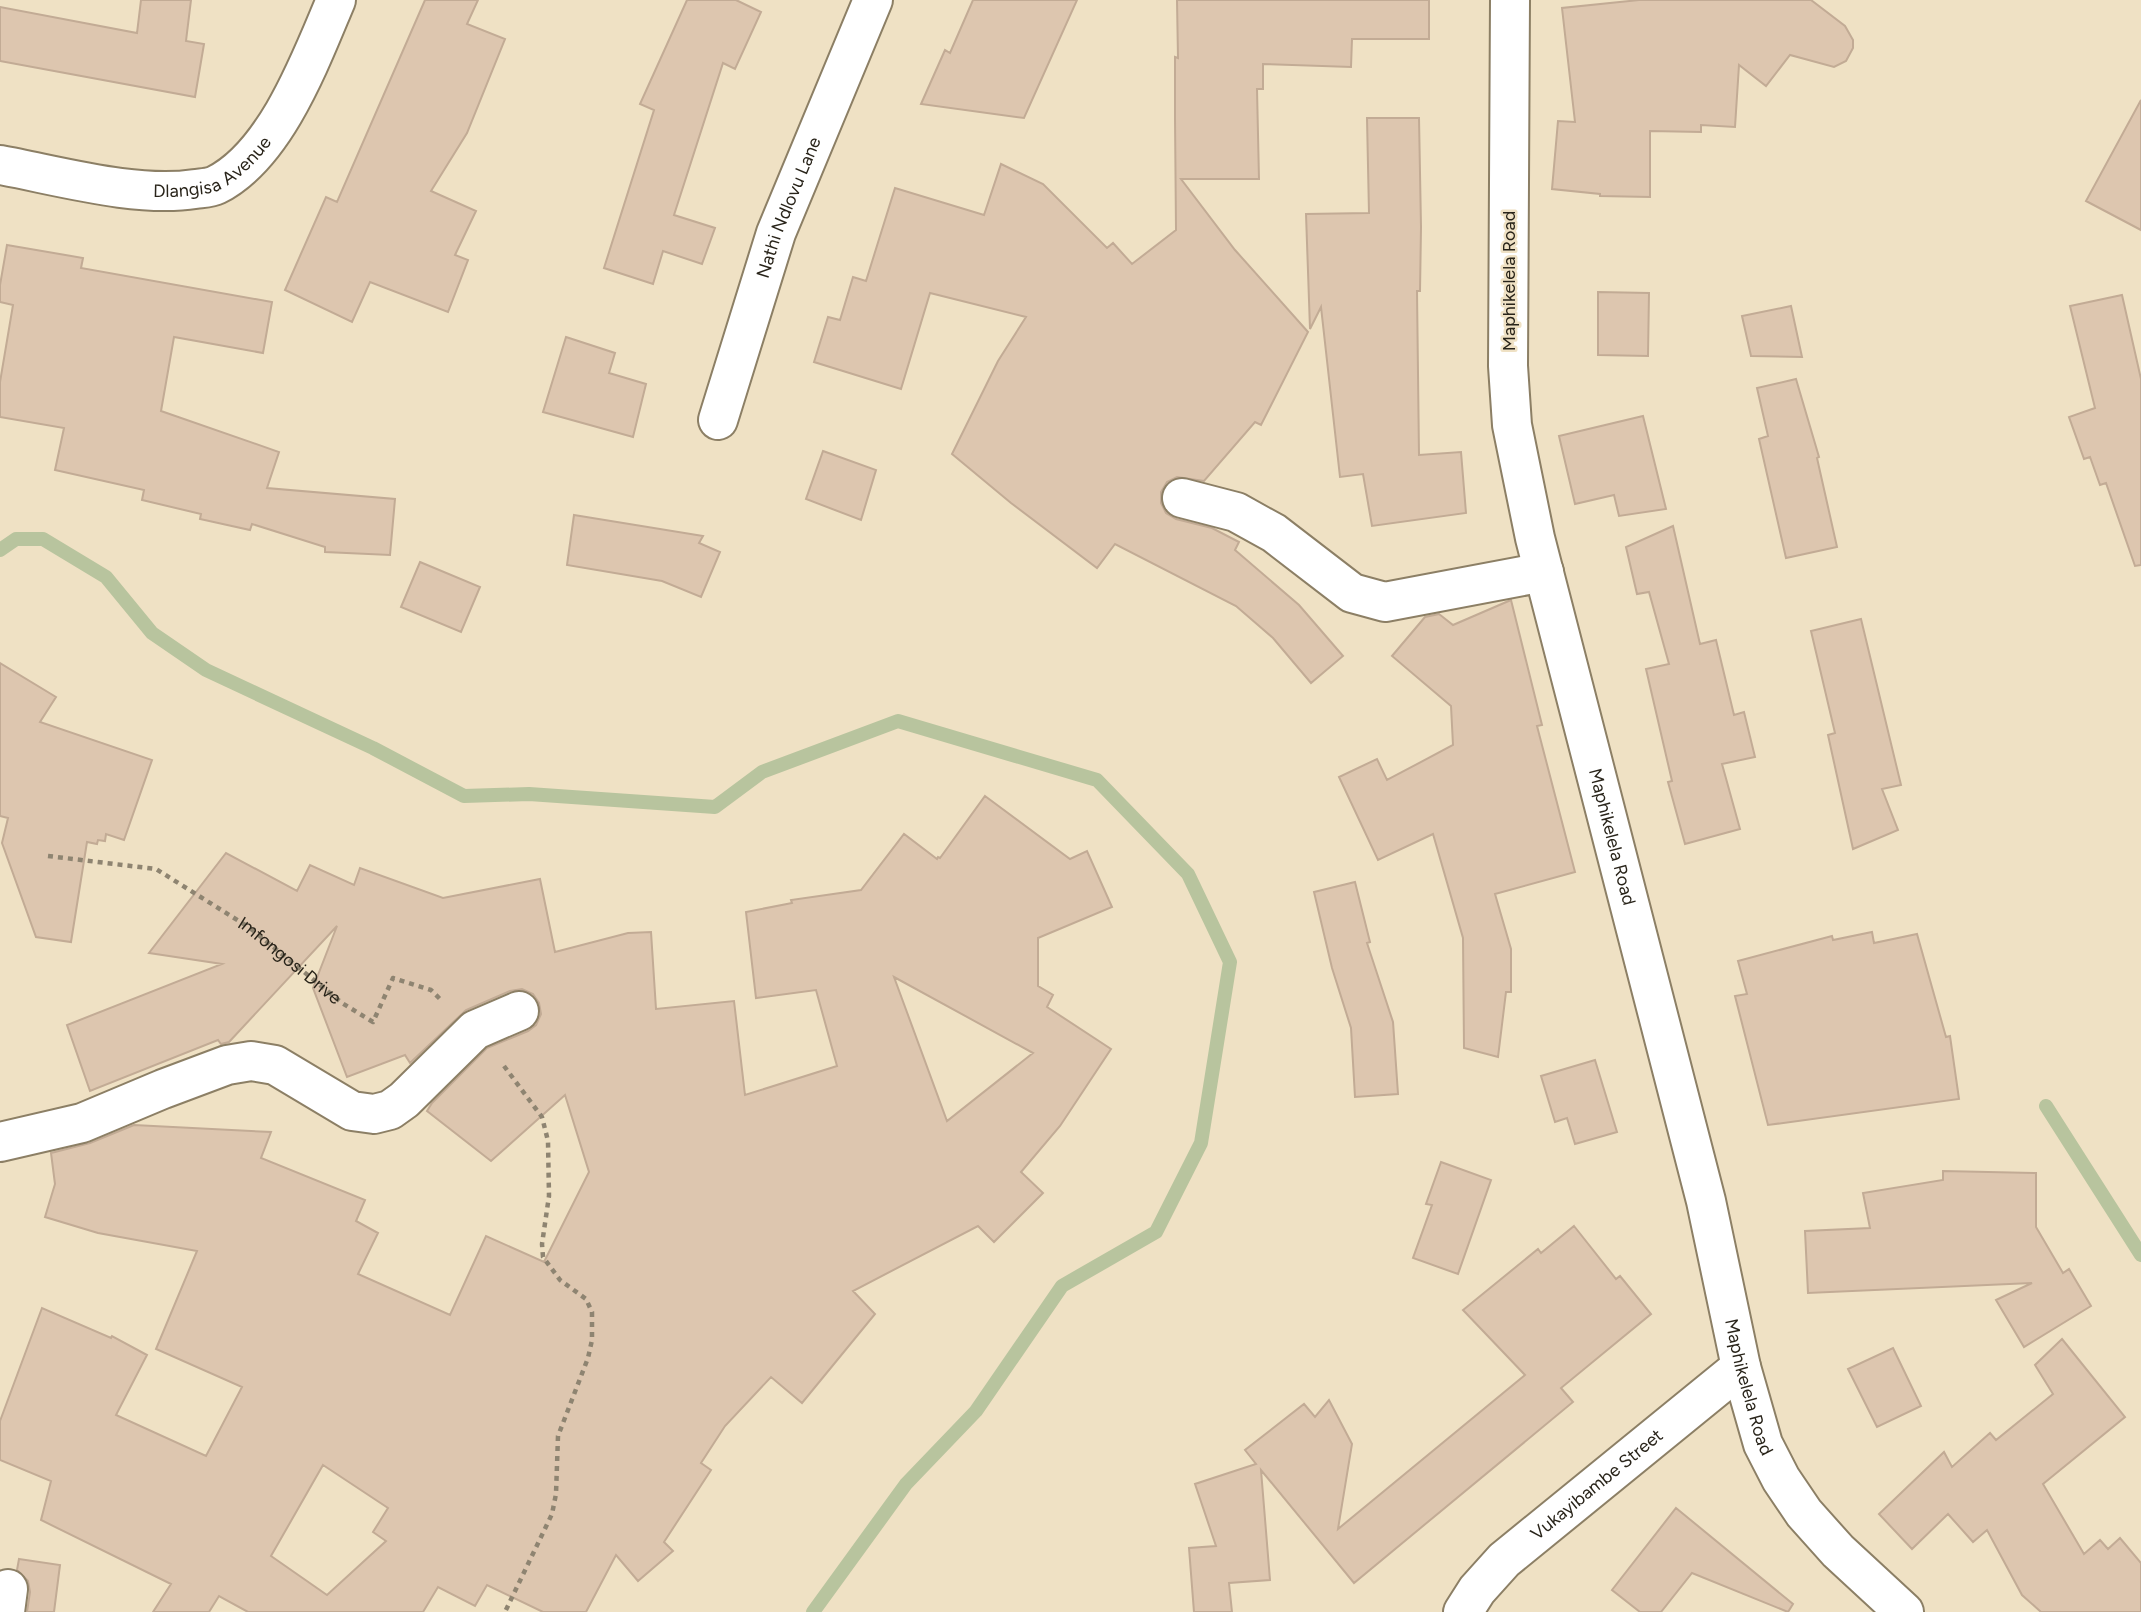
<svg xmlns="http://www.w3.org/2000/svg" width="2141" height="1612" font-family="Figtree,sans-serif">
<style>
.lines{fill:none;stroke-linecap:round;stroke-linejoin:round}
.stream{stroke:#b8c49e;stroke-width:14}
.building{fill:#ddc6af;stroke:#c2ab95;stroke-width:2;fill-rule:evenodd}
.minor-casing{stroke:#8c7f65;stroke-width:42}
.path{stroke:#8e8471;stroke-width:4.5;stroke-dasharray:5 5;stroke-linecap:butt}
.minor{stroke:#fff;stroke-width:38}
.labels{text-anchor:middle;stroke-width:5;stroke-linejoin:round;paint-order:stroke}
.street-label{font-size:18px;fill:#29241a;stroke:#efe1c4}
</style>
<rect width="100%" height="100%" fill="#efe1c4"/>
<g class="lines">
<path class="stream" d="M 0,550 L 16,539 L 43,539 L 106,577 L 152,633 L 206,670 L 373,748 L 464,796 L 529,794 L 715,807 L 762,772 L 898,721 L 1097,780 L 1188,874 L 1230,962 L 1201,1143 L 1156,1232 L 1062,1286 L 976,1411 L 906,1484 L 813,1612
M 2046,1106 L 2141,1255"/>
</g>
<path class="building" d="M 141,0 L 191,0 L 186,41 L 204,44 L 195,97 L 0,61 L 0,7 L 137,33 Z
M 425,0 L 478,0 L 467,24 L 505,39 L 467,133 L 431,191 L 476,211 L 455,255 L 468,260 L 448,312 L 370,282 L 352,322 L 285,290 L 326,197 L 337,202 Z
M 687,0 L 736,0 L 761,12 L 735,69 L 723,63 L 674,215 L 715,228 L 702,264 L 663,251 L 653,284 L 604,268 L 654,110 L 640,104 Z
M 973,0 L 1077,0 L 1024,118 L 921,104 L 945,50 L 950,53 Z
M 1177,0 L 1429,0 L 1429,39 L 1352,39 L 1351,67 L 1263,64 L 1263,89 L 1257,89 L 1259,179 L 1181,179 L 1235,250 L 1308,332 L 1261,425 L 1255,422 L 1204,481 L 1177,477 L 1167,482 L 1161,492 L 1161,503 L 1166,513 L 1176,519 L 1212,528 L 1239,542 L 1235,550 L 1299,605 L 1343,656 L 1311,683 L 1273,638 L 1236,606 L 1115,544 L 1097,568 L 1011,503 L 952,454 L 998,361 L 1026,317 L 930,293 L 901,389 L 814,362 L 828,317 L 840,320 L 853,277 L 866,281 L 895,188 L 984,215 L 1001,164 L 1043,184 L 1107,248 L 1113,243 L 1132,264 L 1176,230 L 1175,118 L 1175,57 L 1178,58 Z
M 1639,0 L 1811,0 L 1845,26 L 1853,40 L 1853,48 L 1846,61 L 1834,67 L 1790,55 L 1766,86 L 1739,65 L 1735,127 L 1701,125 L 1701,132 L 1650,131 L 1650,197 L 1600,196 L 1600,194 L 1552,189 L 1558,121 L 1575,122 L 1562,8 Z
M 2141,100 L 2141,230 L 2086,201 Z
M 1367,118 L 1419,118 L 1421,227 L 1420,291 L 1417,291 L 1419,455 L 1461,452 L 1466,513 L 1372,526 L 1363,474 L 1340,477 L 1321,307 L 1310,329 L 1306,214 L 1369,213 Z
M 7,245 L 83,258 L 81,268 L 272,302 L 263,353 L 174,337 L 161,411 L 279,452 L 267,488 L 395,499 L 390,555 L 325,552 L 325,547 L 252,524 L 250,530 L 200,519 L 201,514 L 142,500 L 144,490 L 55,470 L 64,428 L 0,417 L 0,382 L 13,305 L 0,302 L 0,285 Z
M 1598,292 L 1649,293 L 1648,356 L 1598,355 Z
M 2122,295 L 2141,379 L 2141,565 L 2135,566 L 2106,483 L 2100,485 L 2090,457 L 2084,459 L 2069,417 L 2095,408 L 2070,306 Z
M 1791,306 L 1802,357 L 1751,356 L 1742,316 Z
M 566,337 L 615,353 L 609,373 L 646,384 L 633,437 L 543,412 Z
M 1796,379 L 1819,457 L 1817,458 L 1837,547 L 1786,558 L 1759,439 L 1768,436 L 1757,388 Z
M 1643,416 L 1666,509 L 1619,516 L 1614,495 L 1575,504 L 1559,436 Z
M 823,451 L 876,470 L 861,520 L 806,499 Z
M 574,515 L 703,536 L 699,543 L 720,552 L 701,597 L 662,581 L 567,565 Z
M 1673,526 L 1700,644 L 1716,640 L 1734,715 L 1744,712 L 1755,757 L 1722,764 L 1740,829 L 1685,844 L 1668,782 L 1672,781 L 1646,669 L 1669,664 L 1649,592 L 1637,594 L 1626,547 Z
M 420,562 L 480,587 L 461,632 L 401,607 Z
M 1511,600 L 1542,725 L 1537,726 L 1575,872 L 1495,894 L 1511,949 L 1511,992 L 1506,992 L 1498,1057 L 1464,1048 L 1463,938 L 1433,834 L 1378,860 L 1339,777 L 1377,759 L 1387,780 L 1453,745 L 1451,706 L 1392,656 L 1425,617 L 1439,614 L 1453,625 Z
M 1861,619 L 1901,785 L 1882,789 L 1898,830 L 1853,849 L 1828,735 L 1835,733 L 1811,631 Z
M 0,663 L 56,697 L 40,722 L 152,760 L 124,840 L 106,834 L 105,841 L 98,840 L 97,844 L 87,842 L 71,942 L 36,937 L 2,843 L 8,818 L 0,816 Z
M 985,796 L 1070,859 L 1087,851 L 1112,907 L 1038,938 L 1038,986 L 1053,995 L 1047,1007 L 1111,1049 L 1060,1126 L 1021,1172 L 1043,1193 L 994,1242 L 978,1226 L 853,1291 L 875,1314 L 802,1403 L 771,1377 L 725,1426 L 701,1463 L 711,1470 L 664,1542 L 673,1551 L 638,1581 L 616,1555 L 586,1612 L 543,1612 L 487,1585 L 475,1606 L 438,1587 L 423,1612 L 248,1612 L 219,1596 L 209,1612 L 153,1612 L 171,1584 L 41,1520 L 51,1481 L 0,1460 L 0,1421 L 42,1308 L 111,1338 L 112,1336 L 147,1355 L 116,1415 L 206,1456 L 242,1387 L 156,1349 L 197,1251 L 98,1233 L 45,1217 L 55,1184 L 51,1153 L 90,1143 L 134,1125 L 271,1132 L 261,1158 L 365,1200 L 356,1221 L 378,1233 L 358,1274 L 450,1315 L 486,1236 L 544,1262 L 589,1172 L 565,1095 L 491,1161 L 427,1111 L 432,1103 L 487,1048 L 528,1031 L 536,1025 L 541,1014 L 539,1003 L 533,994 L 522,989 L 510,991 L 466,1010 L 410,1063 L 405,1055 L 347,1077 L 313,988 L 337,926 L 229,1042 L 221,1044 L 218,1040 L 90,1091 L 67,1025 L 222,964 L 149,953 L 226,853 L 297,891 L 310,865 L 354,885 L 360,868 L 443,898 L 540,879 L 555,952 L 628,933 L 651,932 L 656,1009 L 734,1001 L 745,1095 L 837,1066 L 816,990 L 756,998 L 746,912 L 792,903 L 791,900 L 861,890 L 904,834 L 937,859 L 938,857 L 940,858 ZM 894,977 L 1033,1053 L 947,1121 ZM 323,1465 L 388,1508 L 373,1532 L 386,1541 L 327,1595 L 271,1556 Z
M 1355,882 L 1370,942 L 1367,943 L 1393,1022 L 1398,1094 L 1355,1097 L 1351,1028 L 1332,968 L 1314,892 Z
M 1872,932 L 1874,943 L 1917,934 L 1946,1037 L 1950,1036 L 1959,1099 L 1768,1125 L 1735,996 L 1747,994 L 1738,961 L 1832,936 L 1833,940 Z
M 1595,1060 L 1617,1132 L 1575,1144 L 1567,1118 L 1555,1122 L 1541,1076 Z
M 1441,1162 L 1491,1180 L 1458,1274 L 1413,1258 L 1432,1205 L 1426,1204 Z
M 1943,1171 L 2036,1173 L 2036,1227 L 2063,1273 L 2069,1269 L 2091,1306 L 2024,1347 L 1996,1300 L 2032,1283 L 1808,1293 L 1805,1231 L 1870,1228 L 1863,1193 L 1943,1180 Z
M 1574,1226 L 1616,1279 L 1620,1276 L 1651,1314 L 1561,1388 L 1573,1402 L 1354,1583 L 1261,1470 L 1270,1580 L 1229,1583 L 1232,1612 L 1194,1612 L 1189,1548 L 1216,1546 L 1195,1484 L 1256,1464 L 1245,1450 L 1304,1404 L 1315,1417 L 1329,1400 L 1352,1444 L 1338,1529 L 1525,1375 L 1463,1310 L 1538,1249 L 1541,1253 Z
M 2062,1339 L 2125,1417 L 2043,1484 L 2084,1554 L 2100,1540 L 2108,1549 L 2120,1538 L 2141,1563 L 2141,1612 L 2041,1612 L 2022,1595 L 1987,1530 L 1973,1542 L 1948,1514 L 1912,1549 L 1879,1514 L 1944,1452 L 1952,1467 L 1990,1433 L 1996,1440 L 2053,1394 L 2035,1365 Z
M 1893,1348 L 1921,1406 L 1877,1427 L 1848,1369 Z
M 1676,1508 L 1793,1604 L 1788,1612 L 1692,1573 L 1661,1612 L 1640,1612 L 1612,1590 Z
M 19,1559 L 60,1565 L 54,1612 L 27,1612 L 30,1592 L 28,1581 L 17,1570 Z"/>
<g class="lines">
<defs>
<g id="minor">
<path id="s2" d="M 1510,0 L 1508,366 L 1512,425 L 1535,538 L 1706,1201 L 1741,1367 L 1763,1444 L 1781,1479 L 1804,1513 L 1838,1551 L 1904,1612"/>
<path id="s3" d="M 0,165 C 60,176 136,198 195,189 C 202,188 210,188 216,185 C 276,155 311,59 336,0"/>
<path id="s4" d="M 718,420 L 776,233 L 873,0"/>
<path d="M 1182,498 L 1236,512 L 1274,533 L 1352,593 L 1385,602 L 1544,572"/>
<path d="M 0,1142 L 82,1123 L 163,1089 L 227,1065 L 251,1061 L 275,1065 L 352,1111 L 374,1114 L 390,1110 L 404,1100 L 475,1030 L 519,1011"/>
<path d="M 5,1612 L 8,1589"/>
<path id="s5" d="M 1463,1612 L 1477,1590 L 1504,1560 L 1741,1367"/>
</g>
</defs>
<use href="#minor" class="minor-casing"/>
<g class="path">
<path id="s1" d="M 48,856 L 156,869 L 250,928 L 342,1003 L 373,1022 L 393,978 L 431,990 L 442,1001"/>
<path d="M 504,1066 L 542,1117 L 548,1141 L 549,1196 L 542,1244 L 543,1257 L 560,1280 L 586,1299 L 592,1312 L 592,1340 L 588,1358 L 558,1436 L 556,1494 L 552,1514 L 505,1612"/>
</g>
<use href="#minor" class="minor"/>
</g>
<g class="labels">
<g class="street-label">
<text dy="6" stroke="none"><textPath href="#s3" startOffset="222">Dlangisa Avenue</textPath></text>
<text dy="6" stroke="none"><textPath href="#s4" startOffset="224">Nathi Ndlovu Lane</textPath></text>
<text transform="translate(1509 281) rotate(-90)" y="6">Maphikelela Road</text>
<text dy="6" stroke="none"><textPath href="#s2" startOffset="849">Maphikelela Road</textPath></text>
<text dy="6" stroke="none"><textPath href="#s1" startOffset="271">Imfongosi Drive</textPath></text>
<text dy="6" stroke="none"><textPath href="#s2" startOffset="1416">Maphikelela Road</textPath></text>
<text dy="6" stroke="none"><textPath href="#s5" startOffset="186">Vukayibambe Street</textPath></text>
</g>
</g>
</svg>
